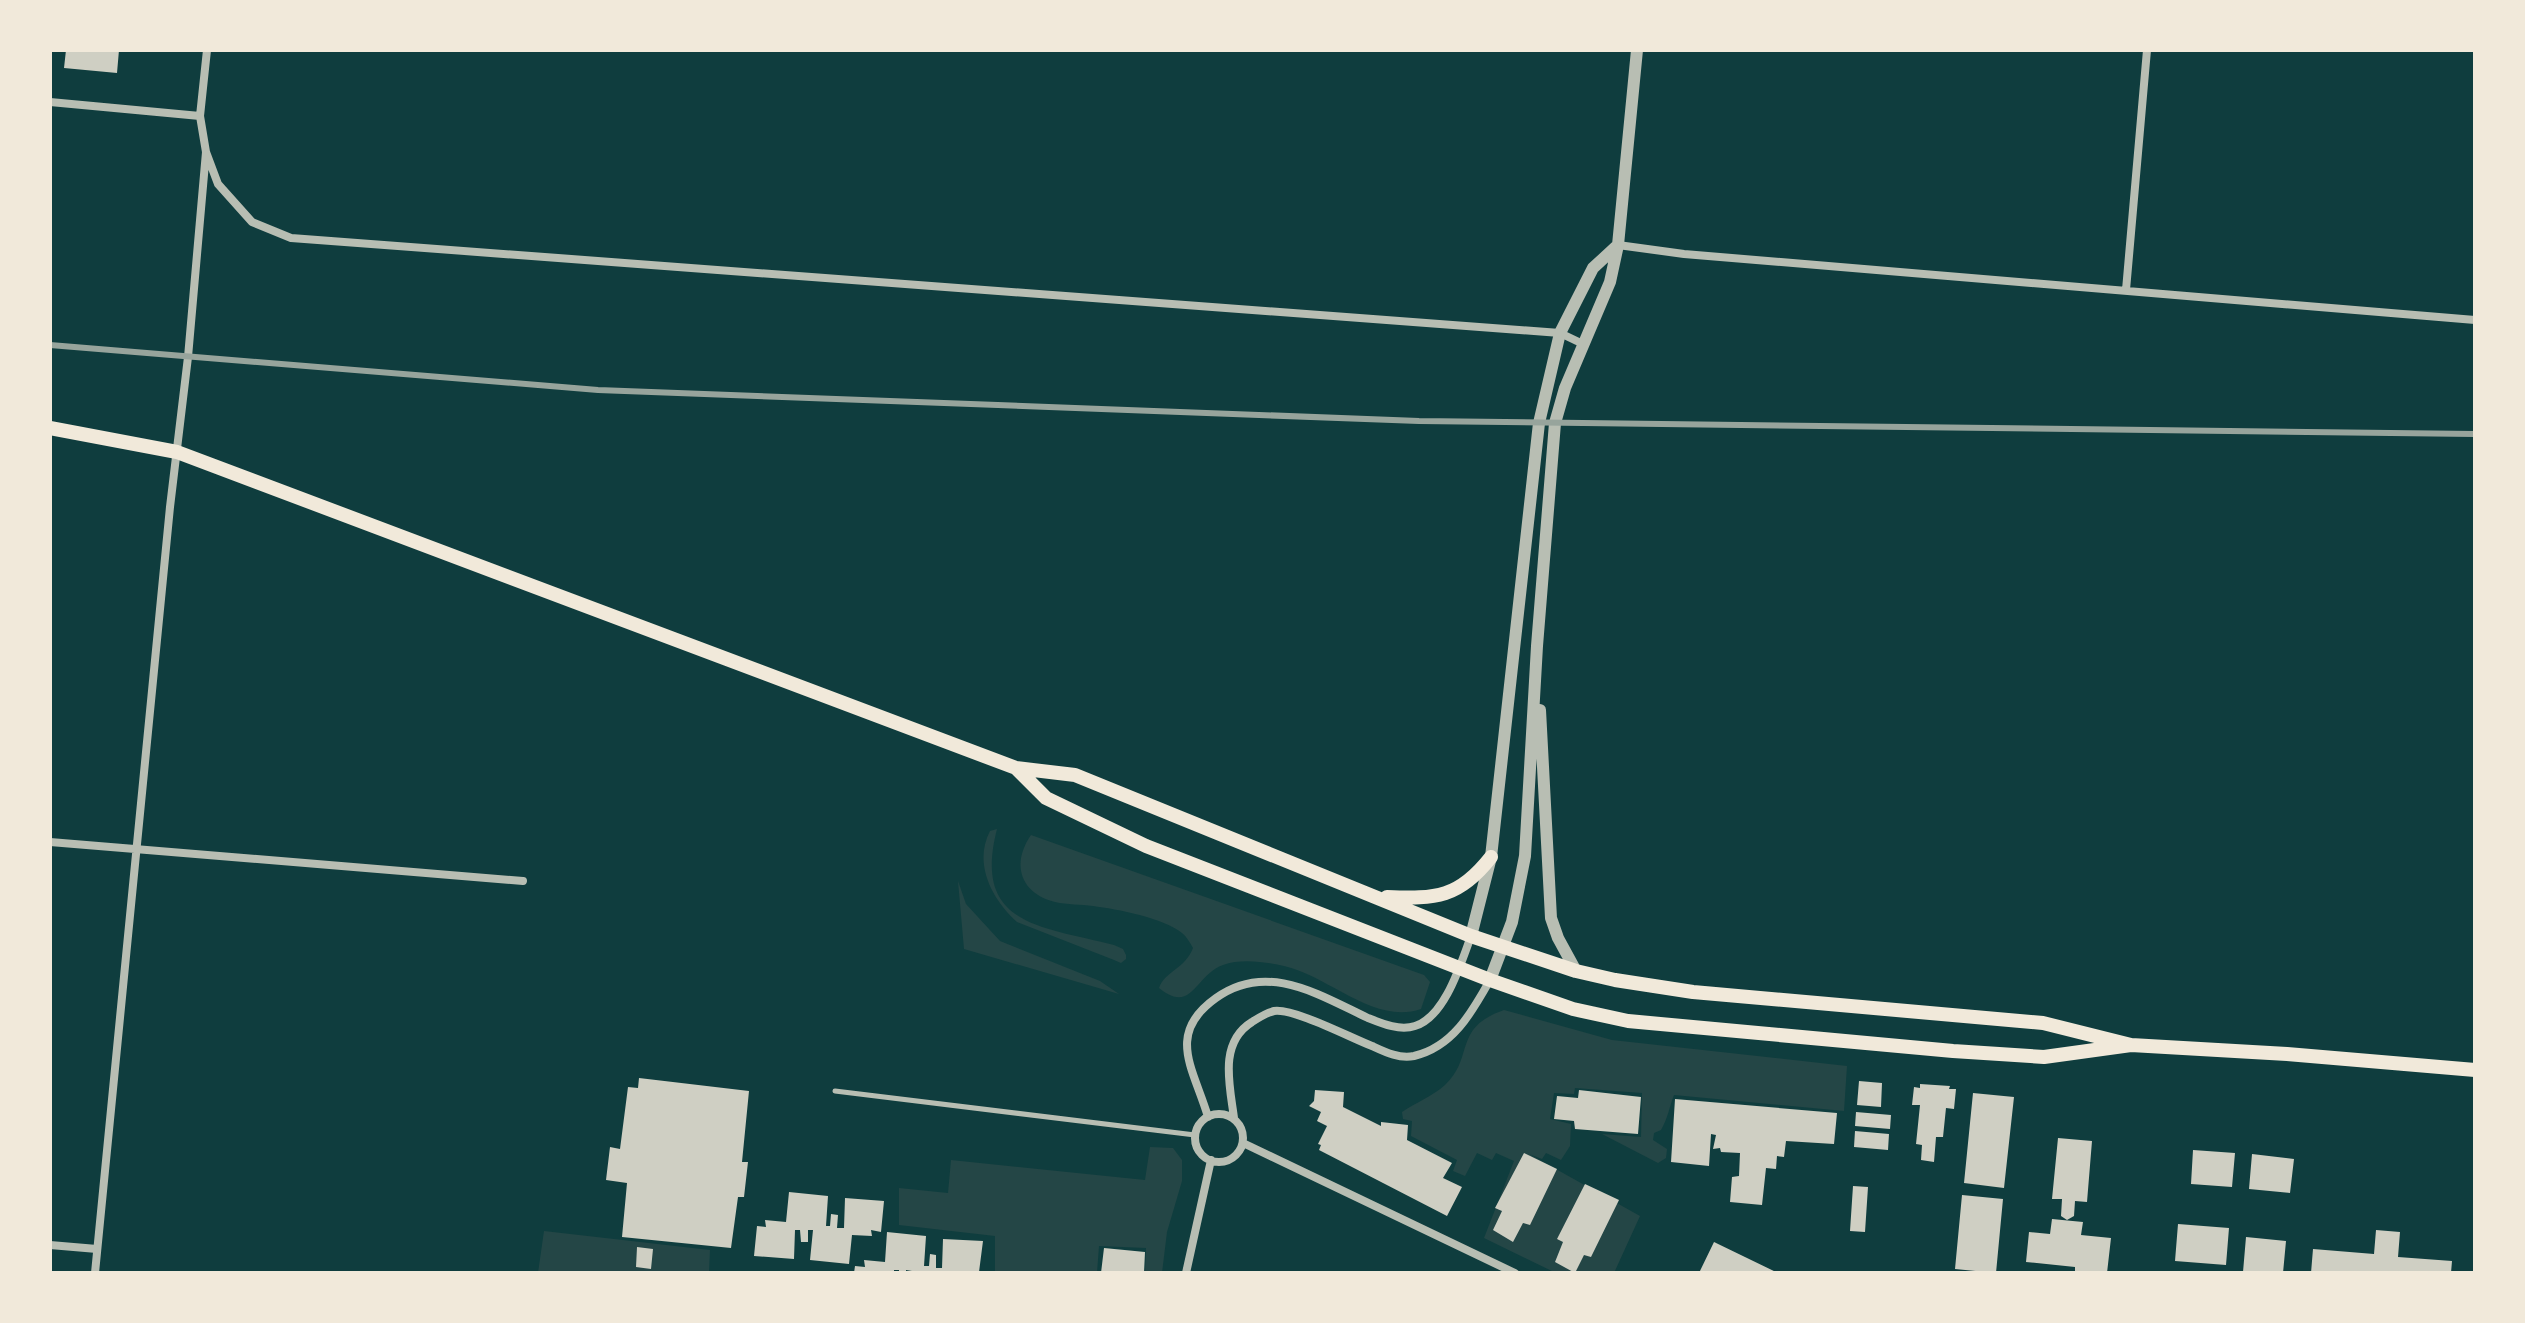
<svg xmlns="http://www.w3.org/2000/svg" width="2525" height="1323" font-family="'Open Sans',sans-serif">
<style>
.green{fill:#244646}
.building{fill:#cfcfc3}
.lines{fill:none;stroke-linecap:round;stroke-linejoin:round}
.service{stroke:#b8beb3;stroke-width:5}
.minor{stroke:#b8beb3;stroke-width:8}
.tertiary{stroke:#b8beb3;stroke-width:12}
.secondary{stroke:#f1e9da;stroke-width:14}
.rail{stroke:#97a49c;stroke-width:6}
</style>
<rect width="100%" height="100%" fill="#0f3d3e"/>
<path class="green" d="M 997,829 C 972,926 1041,926 1114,945 L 1123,949 L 1126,955 L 1126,959 L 1121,963 L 1114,960 L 1017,922 C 992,899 973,864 990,831 Z
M 1031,835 L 1424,975 L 1430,982 L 1421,1009 C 1374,1025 1329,976 1284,966 C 1266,962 1241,958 1223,965 C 1195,975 1192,1015 1159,988 C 1165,971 1185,969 1193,948 C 1190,943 1187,937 1182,933 C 1164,918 1117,909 1093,906 C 1081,904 1067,905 1055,902 C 1020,893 1011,864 1031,835 Z
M 958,881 L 966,904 L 1000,941 L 1100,981 L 1119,994 L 964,949 Z
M 1504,1010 L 1612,1040 L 1847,1066 L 1844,1111 L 1674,1095 C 1669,1108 1668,1118 1661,1130 L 1654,1133 L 1653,1140 L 1667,1149 L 1666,1158 L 1658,1163 L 1602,1134 L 1641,1137 L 1642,1093 L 1575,1088 L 1574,1094 L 1554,1093 L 1550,1119 L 1571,1124 L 1570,1146 L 1561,1160 L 1546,1153 L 1542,1159 L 1529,1154 L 1640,1216 L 1614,1273 L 1556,1273 L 1484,1238 L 1514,1161 L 1496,1153 L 1492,1160 L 1477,1153 L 1465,1176 L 1453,1171 L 1457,1160 L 1411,1136 L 1412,1121 L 1403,1119 L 1402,1112 C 1415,1103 1433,1096 1445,1085 C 1475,1057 1452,1028 1504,1010 Z
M 1150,1147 L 1173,1148 L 1182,1160 L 1182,1181 L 1167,1232 L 1162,1273 L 1145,1273 L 1146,1248 L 1099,1246 L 1097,1273 L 995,1273 L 995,1236 L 899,1225 L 899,1188 L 948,1193 L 951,1160 L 1145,1180 Z
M 544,1231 L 710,1250 L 709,1273 L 538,1273 Z"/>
<path class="building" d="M 66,50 L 119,50 L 117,73 L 64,68 Z
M 639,1078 L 749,1091 L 742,1162 L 748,1162 L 744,1197 L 738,1197 L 731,1248 L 622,1237 L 627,1183 L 606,1180 L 610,1147 L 620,1149 L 628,1087 L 638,1088 Z
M 1859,1081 L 1882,1083 L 1881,1107 L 1857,1105 Z
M 1920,1084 L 1950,1086 L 1949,1089 L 1956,1089 L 1954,1109 L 1946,1108 L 1943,1137 L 1936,1137 L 1934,1162 L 1921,1160 L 1922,1145 L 1916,1144 L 1920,1105 L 1912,1105 L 1914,1087 L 1920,1088 Z
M 1315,1090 L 1344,1092 L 1343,1107 L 1381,1126 L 1381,1122 L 1408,1125 L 1407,1140 L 1452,1163 L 1443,1178 L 1462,1187 L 1447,1216 L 1319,1150 L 1321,1145 L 1318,1144 L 1327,1126 L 1317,1121 L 1321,1112 L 1309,1106 L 1314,1101 Z
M 1579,1090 L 1641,1097 L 1638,1134 L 1575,1129 L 1574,1121 L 1554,1119 L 1557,1096 L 1578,1098 Z
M 1973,1093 L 2014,1097 L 2004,1188 L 1964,1183 Z
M 1675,1099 L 1837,1113 L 1834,1144 L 1786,1141 L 1784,1157 L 1777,1156 L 1776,1169 L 1766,1168 L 1762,1205 L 1730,1202 L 1732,1177 L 1739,1176 L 1740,1153 L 1721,1152 L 1720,1148 L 1713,1149 L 1716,1135 L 1711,1134 L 1709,1166 L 1671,1162 Z
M 1856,1112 L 1891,1115 L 1890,1129 L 1855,1126 Z
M 1855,1131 L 1889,1134 L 1888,1150 L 1854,1147 Z
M 2058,1138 L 2092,1141 L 2087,1202 L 2075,1201 L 2074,1216 L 2067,1220 L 2061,1216 L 2062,1199 L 2052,1199 Z
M 2193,1150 L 2235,1153 L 2232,1187 L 2191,1184 Z
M 1524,1153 L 1557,1169 L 1530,1225 L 1523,1223 L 1513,1242 L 1493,1230 L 1502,1211 L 1495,1208 Z
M 2252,1154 L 2294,1159 L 2290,1193 L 2249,1189 Z
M 1585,1184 L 1619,1200 L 1591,1257 L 1584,1255 L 1575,1273 L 1555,1262 L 1563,1242 L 1557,1239 Z
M 1853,1186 L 1868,1187 L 1865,1232 L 1850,1231 Z
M 789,1192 L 828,1196 L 826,1226 L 830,1226 L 831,1214 L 838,1215 L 837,1228 L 844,1228 L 845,1198 L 884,1201 L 881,1232 L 871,1230 L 872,1236 L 852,1235 L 849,1264 L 810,1260 L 813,1230 L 808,1230 L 808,1242 L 801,1242 L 800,1230 L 795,1230 L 794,1259 L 754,1256 L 757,1226 L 766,1227 L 765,1220 L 786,1222 Z
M 1962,1195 L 2003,1199 L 1996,1273 L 1955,1269 Z
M 2052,1219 L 2083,1222 L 2081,1235 L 2111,1238 L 2107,1273 L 2075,1273 L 2075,1267 L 2026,1262 L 2029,1232 L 2050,1234 Z
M 2178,1224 L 2229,1228 L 2226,1265 L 2175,1261 Z
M 2376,1230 L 2400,1232 L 2398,1257 L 2452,1261 L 2451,1273 L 2311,1273 L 2313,1249 L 2374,1254 Z
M 887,1232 L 926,1236 L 924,1266 L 929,1266 L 930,1254 L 936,1255 L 936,1268 L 942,1268 L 943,1239 L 983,1241 L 979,1272 L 912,1273 L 912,1271 L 906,1270 L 906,1273 L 899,1273 L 899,1270 L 894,1270 L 894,1273 L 854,1273 L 855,1266 L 865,1267 L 864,1260 L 885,1262 Z
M 2246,1237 L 2286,1241 L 2283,1273 L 2243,1272 Z
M 1714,1242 L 1778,1273 L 1699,1273 Z
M 637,1247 L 653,1249 L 651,1269 L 636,1267 Z
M 1104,1248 L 1145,1252 L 1144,1273 L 1101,1273 Z"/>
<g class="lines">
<path class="service" d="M 835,1091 L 1195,1135"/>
<path class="minor" d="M 50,102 L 200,116
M 206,152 L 218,184 L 252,222 L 291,238 L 1560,333 L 1583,344
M 1618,245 L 1684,254 L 2475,320
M 2126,290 L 2147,50
M 50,842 L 523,881
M1195 1138a24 24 0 1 1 48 0a24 24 0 1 1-48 0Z
M 1208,1117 C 1194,1069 1165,1034 1216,998 C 1267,961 1319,995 1368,1018 C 1383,1024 1400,1031 1415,1026 C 1445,1017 1461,963 1471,936
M 1234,1118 C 1230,1086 1218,1043 1252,1022 C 1258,1018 1266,1013 1274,1011 C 1294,1008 1351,1038 1372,1046 C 1385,1052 1399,1059 1414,1056 C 1453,1047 1472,1012 1490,980
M 1243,1143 L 1515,1273
M 50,1245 L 97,1249
M 95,1273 L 170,507 L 188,357 L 206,152 L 200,116 L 207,50
M 1186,1273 L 1211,1160"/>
<path class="tertiary" d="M 1540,710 L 1551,918 L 1558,938 L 1576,971
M 1471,936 L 1491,857 L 1539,423 L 1560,333 L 1593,268 L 1618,245
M 1490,980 L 1512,922 L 1525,856 L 1537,646 L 1555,423 L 1565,388 L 1610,282 L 1618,245 L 1637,50"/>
<path class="secondary" d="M 50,428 L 177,452 L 1016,768 L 1075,775 L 1471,936 L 1576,971 L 1615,980 L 1693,992 L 2043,1023 L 2131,1045
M 1016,768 L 1046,798 L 1146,846 L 1490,980 L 1573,1009 L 1628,1021 L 1953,1051 L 2044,1057 L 2131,1045 L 2287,1054 L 2475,1070
M 1387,897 C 1436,899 1459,898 1491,857"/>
<path class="rail" d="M 50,345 L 598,390 L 1419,421 L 2475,434"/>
</g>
<rect width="2525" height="1323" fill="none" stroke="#f1e9da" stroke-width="104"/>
</svg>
